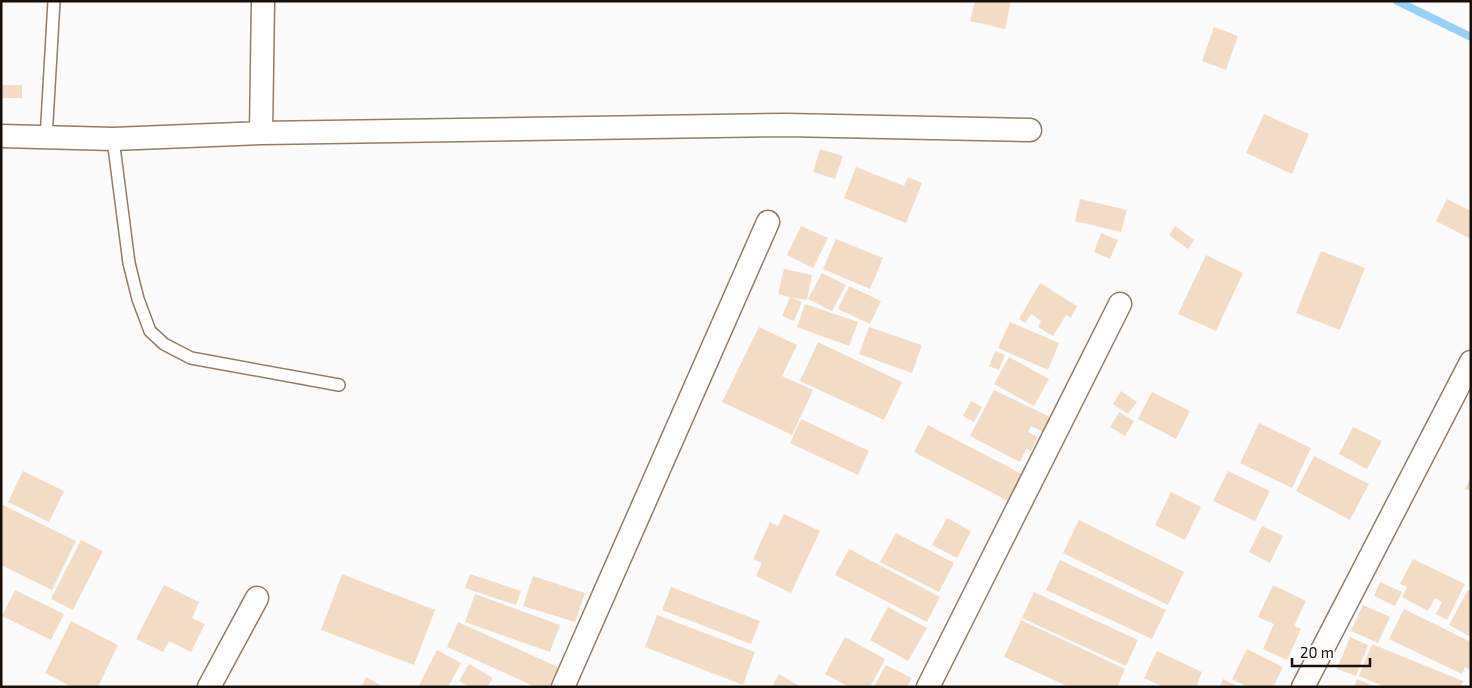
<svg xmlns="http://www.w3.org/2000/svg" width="1472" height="688" font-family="'Exo 2',sans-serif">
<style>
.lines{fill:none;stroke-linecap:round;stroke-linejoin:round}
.stream{stroke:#96cff7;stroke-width:8}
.building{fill:#f3dcc6}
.service-casing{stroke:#927d69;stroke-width:14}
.minor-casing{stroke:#927d69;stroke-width:25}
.service{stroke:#fff;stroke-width:11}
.minor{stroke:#fff;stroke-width:22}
</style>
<rect width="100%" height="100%" fill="#fbfbfb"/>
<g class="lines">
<path class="stream" d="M 1397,1 L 1471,37"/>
</g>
<path class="building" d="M 975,1 L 1011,1 L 1005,29 L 970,21 Z
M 1214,27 L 1238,36 L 1226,70 L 1202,61 Z
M 1,85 L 22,85 L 22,98 L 1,98 Z
M 1264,114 L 1309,134 L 1292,174 L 1246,153 Z
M 820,149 L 843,156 L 835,179 L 813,172 Z
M 856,167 L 904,186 L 908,177 L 922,183 L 906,223 L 844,198 Z
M 1080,199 L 1127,210 L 1121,232 L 1075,221 Z
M 1447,199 L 1471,211 L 1471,239 L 1436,221 Z
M 801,226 L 828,238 L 813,268 L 787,255 Z
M 1175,226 L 1194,240 L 1188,249 L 1169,235 Z
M 1101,233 L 1118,240 L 1110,259 L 1094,252 Z
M 836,239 L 883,258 L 870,289 L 823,269 Z
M 1321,251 L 1365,268 L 1340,330 L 1296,313 Z
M 1206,255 L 1243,273 L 1216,331 L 1178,314 Z
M 784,269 L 812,275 L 807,300 L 790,297 L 802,302 L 794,321 L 782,316 L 790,297 L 778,294 Z
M 822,273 L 846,285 L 832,311 L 808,299 Z
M 1040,283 L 1077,306 L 1071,318 L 1066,315 L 1053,336 L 1038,327 L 1041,321 L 1031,314 L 1025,323 L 1019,319 Z
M 849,286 L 881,301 L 870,324 L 838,309 Z
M 805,304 L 858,322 L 849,346 L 797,327 Z
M 1010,322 L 1059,343 L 1048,370 L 998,348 Z
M 759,327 L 797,345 L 782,376 L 813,390 L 792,435 L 722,402 Z
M 869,327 L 922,345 L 912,373 L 859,354 Z
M 818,342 L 902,382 L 884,420 L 800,381 Z
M 995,351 L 1005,355 L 999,370 L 989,366 Z
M 1009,357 L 1049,379 L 1034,406 L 994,384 Z
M 994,390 L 1050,417 L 1043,432 L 1031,426 L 1028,432 L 1038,437 L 1031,451 L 1026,449 L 1020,462 L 970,436 Z
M 1121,391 L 1137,402 L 1128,414 L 1113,404 Z
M 1152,392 L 1190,411 L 1176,439 L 1138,419 Z
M 971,401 L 982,407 L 974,422 L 963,416 Z
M 1119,412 L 1134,421 L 1125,436 L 1110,427 Z
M 801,419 L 869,451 L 858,475 L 790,443 Z
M 1259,423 L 1311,448 L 1292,488 L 1240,463 Z
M 928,425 L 1022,474 L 1008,501 L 914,452 Z
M 1353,427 L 1382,441 L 1367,469 L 1339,454 Z
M 1314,456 L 1369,484 L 1350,520 L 1296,491 Z
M 23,471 L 64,491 L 49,522 L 8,502 Z
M 1228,471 L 1270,491 L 1255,521 L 1213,501 Z
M 1471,477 L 1471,491 L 1465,489 Z
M 1171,492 L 1201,507 L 1185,540 L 1155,525 Z
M 1,504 L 76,541 L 52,590 L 1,565 Z
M 784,514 L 820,531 L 791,593 L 756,576 L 762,563 L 753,559 L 770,522 L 778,526 Z
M 947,518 L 971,531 L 957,558 L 932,545 Z
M 1079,520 L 1184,572 L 1168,605 L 1063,553 Z
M 1262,526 L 1283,536 L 1270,563 L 1249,552 Z
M 896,533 L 954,563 L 939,592 L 880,562 Z
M 81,540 L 103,551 L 73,610 L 51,599 Z
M 849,549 L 940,597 L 927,622 L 835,575 Z
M 1413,559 L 1465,584 L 1447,620 L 1436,614 L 1442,602 L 1435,598 L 1428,611 L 1402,597 L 1407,587 L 1400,584 Z
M 1060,560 L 1166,610 L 1152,639 L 1046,590 Z
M 342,574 L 435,610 L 414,665 L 321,630 Z
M 470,574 L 521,591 L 516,605 L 465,588 Z
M 533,576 L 585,593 L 575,622 L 523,606 Z
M 1380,582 L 1402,592 L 1395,606 L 1374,596 Z
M 164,585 L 199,602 L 192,618 L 205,624 L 191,652 L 169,641 L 163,652 L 136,639 Z
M 1273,585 L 1306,601 L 1294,626 L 1301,629 L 1287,660 L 1263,649 L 1274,624 L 1258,617 Z
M 671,587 L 760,621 L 751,644 L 662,610 Z
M 15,590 L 64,614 L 51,640 L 2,616 Z
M 1468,590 L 1471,591 L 1471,637 L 1449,625 Z
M 1034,592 L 1138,640 L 1126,666 L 1022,618 Z
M 475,594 L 560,625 L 550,652 L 465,622 Z
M 1363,605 L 1390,617 L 1378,643 L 1351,631 Z
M 888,607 L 927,628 L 908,661 L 870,640 Z
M 1404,609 L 1471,642 L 1471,670 L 1465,667 L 1462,674 L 1389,639 Z
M 657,615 L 755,652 L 743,685 L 645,647 Z
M 1021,620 L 1125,669 L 1117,687 L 1069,687 L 1004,657 Z
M 71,621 L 118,645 L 98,687 L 72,687 L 45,673 Z
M 458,622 L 558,667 L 549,687 L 536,687 L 447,647 Z
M 845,637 L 885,659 L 870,687 L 849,687 L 825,674 Z
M 1350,637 L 1368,645 L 1356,676 L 1337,669 Z
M 1372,644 L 1463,681 L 1461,687 L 1386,687 L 1359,676 Z
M 1247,649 L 1283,667 L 1273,687 L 1248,687 L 1232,679 Z
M 437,650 L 461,663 L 448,687 L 418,687 Z
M 1157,651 L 1202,672 L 1196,687 L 1164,687 L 1144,678 Z
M 469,664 L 493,678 L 487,687 L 470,687 L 459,681 Z
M 886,665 L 912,678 L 907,687 L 874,687 Z
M 779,674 L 801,687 L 772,687 Z
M 366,677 L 384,687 L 361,687 Z
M 1223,679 L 1239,687 L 1220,687 Z
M 1357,679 L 1376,687 L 1354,687 Z"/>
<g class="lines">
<defs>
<path id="service" d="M 46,139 L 54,1
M 113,139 L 129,263 L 138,299 L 150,331 L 164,344 L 191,358 L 339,385"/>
<path id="minor" d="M 261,133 L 263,1
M 1,136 L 113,139 L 261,133 L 786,125 L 1030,130
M 209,687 L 257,598
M 563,687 L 768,222
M 928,687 L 1120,304
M 1303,687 L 1471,362"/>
</defs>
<use href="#service" class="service-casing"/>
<use href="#minor" class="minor-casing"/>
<use href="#service" class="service"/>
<use href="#minor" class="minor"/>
</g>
<rect width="1472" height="688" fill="none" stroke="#170f08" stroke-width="5"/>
<path d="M1292 658v8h78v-8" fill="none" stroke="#170f08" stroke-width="2.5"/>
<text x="1300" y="658" font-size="15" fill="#170f08" stroke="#fbfbfb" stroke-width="4" paint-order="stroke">20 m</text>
</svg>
